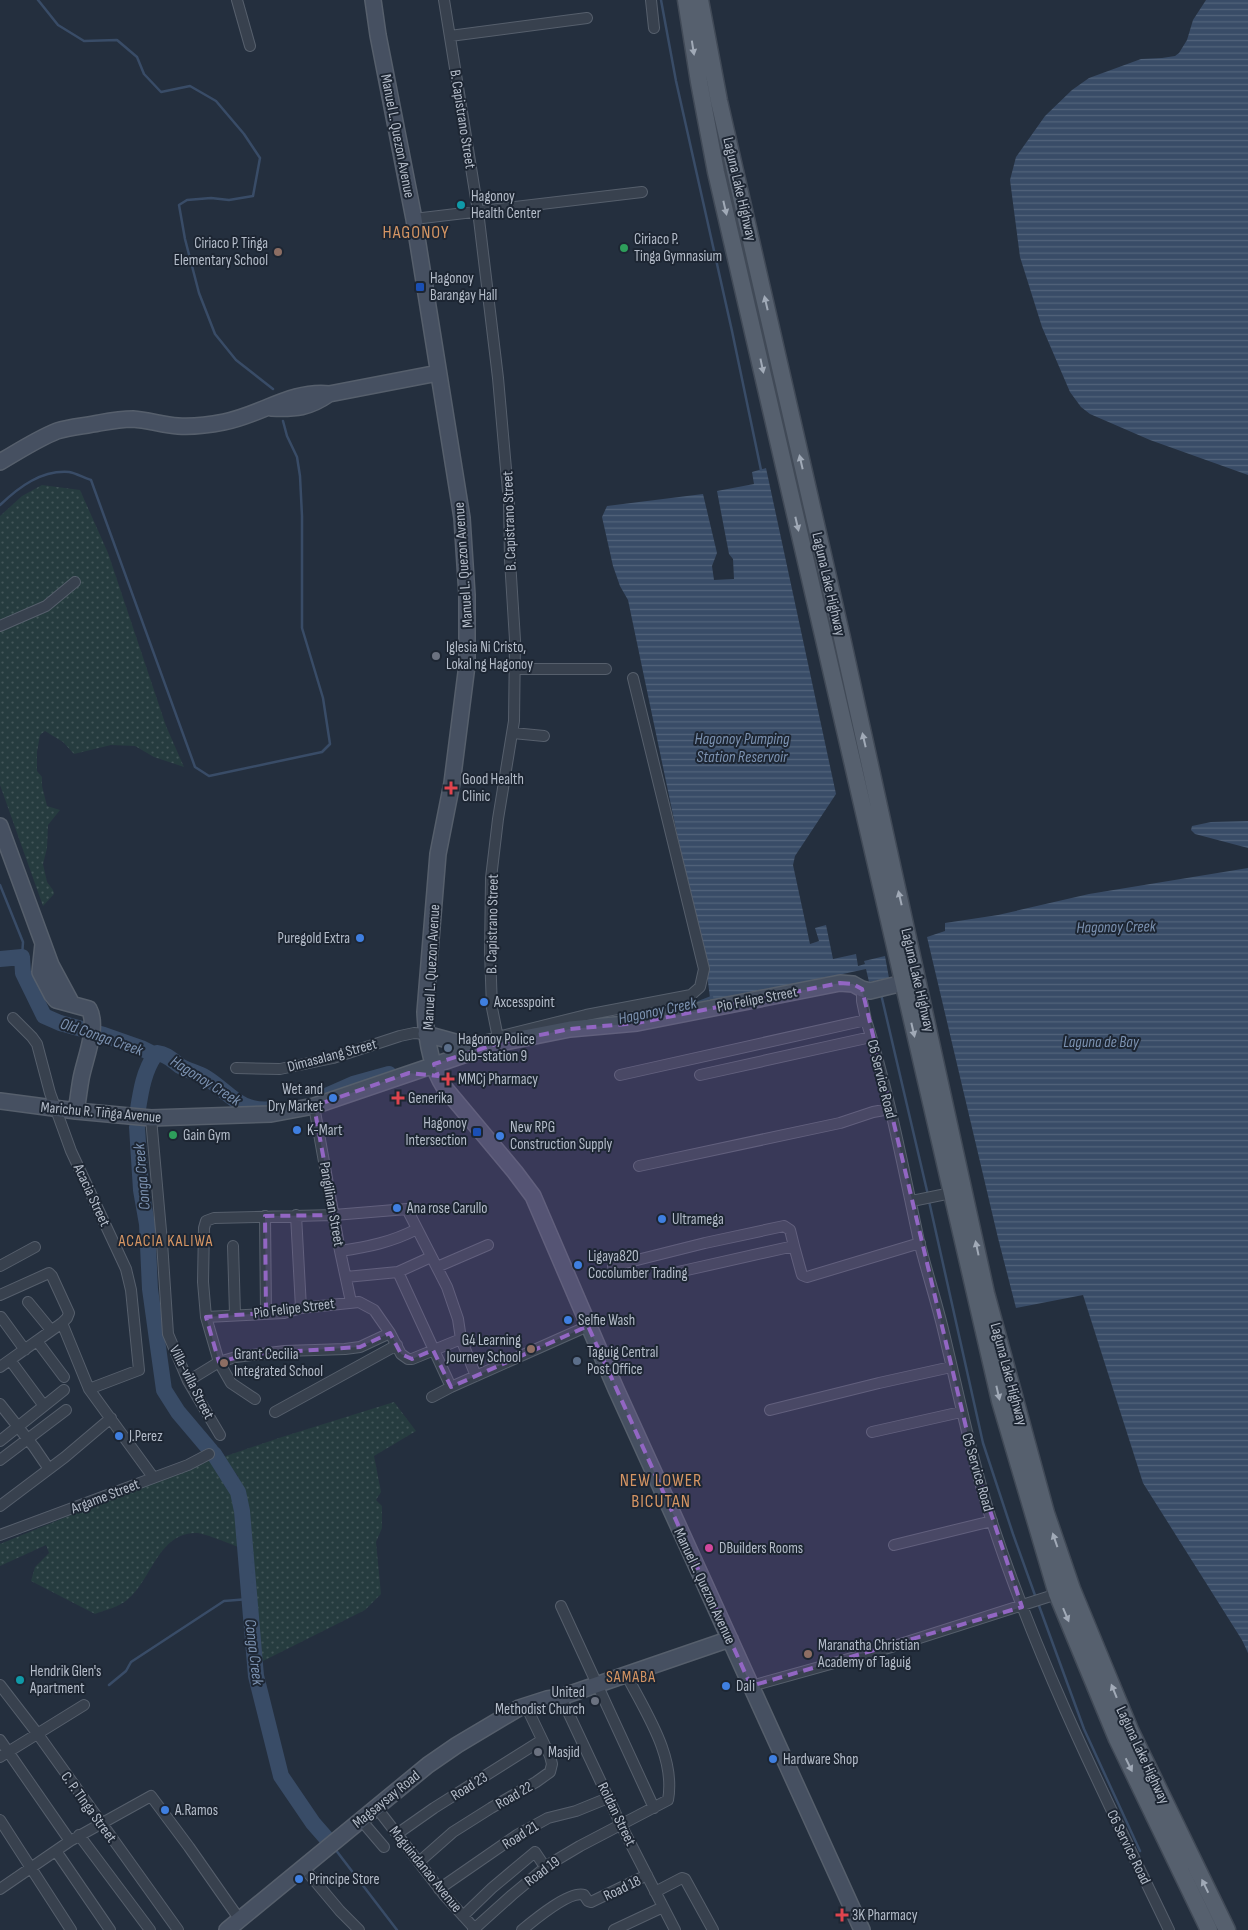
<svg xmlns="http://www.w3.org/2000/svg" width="1248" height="1930" font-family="'Sofia Sans Condensed',sans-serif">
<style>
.grass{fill:url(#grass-dots)}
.water{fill:url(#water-rules)}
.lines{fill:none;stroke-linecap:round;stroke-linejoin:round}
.stream{stroke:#394c67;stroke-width:2.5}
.river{stroke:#394c67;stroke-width:16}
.street-casing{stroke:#565f6c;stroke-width:12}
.secondary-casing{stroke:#565f6c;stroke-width:18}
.primary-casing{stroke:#414a57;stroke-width:19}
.street{stroke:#38414e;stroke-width:10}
.secondary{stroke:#465061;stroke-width:15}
.primary{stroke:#56606e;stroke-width:16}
.oneway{fill:#a1aab7}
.marked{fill:#9266c3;fill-opacity:0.2;stroke:#9266c3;stroke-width:4;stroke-dasharray:10 6;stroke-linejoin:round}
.culture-dot{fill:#0f9aa8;stroke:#1d2633;stroke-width:2}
.leisure-dot{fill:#2e9e5b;stroke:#1d2633;stroke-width:2}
.education-dot{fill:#8d6e63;stroke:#1d2633;stroke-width:2}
.transit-dot{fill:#1a4fb4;stroke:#1d2633;stroke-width:2}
.worship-dot{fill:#6b7280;stroke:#1d2633;stroke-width:2}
.health-dot{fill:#e0444e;stroke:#1d2633;stroke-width:2}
.shop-dot{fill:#3f7fe0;stroke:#1d2633;stroke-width:2}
.service-dot{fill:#5c6f8a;stroke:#1d2633;stroke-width:2}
.hotel-dot{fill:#d1479c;stroke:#1d2633;stroke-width:2}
.labels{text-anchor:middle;stroke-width:4;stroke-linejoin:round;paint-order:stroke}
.street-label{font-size:15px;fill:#b4bcc9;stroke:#1d2633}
.poi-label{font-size:15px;fill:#b4bcc9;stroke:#1d2633;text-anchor:start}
.water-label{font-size:16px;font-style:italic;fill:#7c92b1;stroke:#1d2633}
.neighbourhood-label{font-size:16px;letter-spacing:1px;fill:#d59563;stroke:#1d2633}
.quarter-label{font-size:18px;letter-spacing:1px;fill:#d59563;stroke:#1d2633}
</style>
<defs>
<pattern id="grass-dots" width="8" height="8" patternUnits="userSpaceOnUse" patternTransform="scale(1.25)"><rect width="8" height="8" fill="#263c3f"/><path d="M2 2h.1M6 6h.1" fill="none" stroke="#435659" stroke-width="1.8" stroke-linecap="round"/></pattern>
<pattern id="water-rules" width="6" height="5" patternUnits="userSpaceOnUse" patternTransform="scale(1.25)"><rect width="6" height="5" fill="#394c67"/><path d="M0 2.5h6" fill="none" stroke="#53647b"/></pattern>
</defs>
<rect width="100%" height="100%" fill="#242f3e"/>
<path class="grass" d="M 42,485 L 80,490 L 108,553 L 166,726 L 184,767 L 154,757 L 135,746 L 111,745 L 74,754 L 63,742 L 45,731 L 40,735 L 37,752 L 37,771 L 42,777 L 42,786 L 47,806 L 60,810 L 48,825 L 47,848 L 43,864 L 47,882 L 53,890 L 54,894 L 43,906 L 0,785 L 0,516 L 22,496 Z
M 394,1402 L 416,1431 L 374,1456 L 381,1492 L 376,1500 L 382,1506 L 382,1528 L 376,1542 L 381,1594 L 365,1610 L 259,1663 L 244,1492 L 238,1476 L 223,1457 L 282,1437 Z
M 213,1457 L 236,1493 L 241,1548 C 230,1544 207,1534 197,1533 C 158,1532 152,1580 127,1600 C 119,1607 105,1610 95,1614 L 31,1581 L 35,1567 L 49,1553 L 46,1545 L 0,1566 L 0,1544 Z"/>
<path class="water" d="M 1206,0 L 1248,0 L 1248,475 L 1150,440 L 1090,414 L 1081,407 L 1070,392 L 1042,327 L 1020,257 L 1010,180 L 1016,157 L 1045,116 L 1072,90 L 1089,78 L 1141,59 L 1162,58 L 1175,56 L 1179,53 L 1187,40 L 1193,20 Z
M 766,468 L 836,794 L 795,856 L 793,865 L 810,944 L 819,941 L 815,928 L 826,925 L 833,959 L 856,954 L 858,966 L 865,964 L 864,961 L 885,956 L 889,978 L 869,982 L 866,969 L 709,1003 L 710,998 L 708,982 L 628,600 L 620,586 L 613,566 L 602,517 L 607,506 L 703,494 L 717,553 L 712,566 L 714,580 L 734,579 L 733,559 L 729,554 L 717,491 L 754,484 L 752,472 Z
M 1248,821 L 1248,848 L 1195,834 L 1191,830 L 1192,826 L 1211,822 Z
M 1248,868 L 1248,1653 L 1242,1640 L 1143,1483 L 1083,1295 L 1016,1308 L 998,1238 L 927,937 L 945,931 L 945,923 L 998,915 L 1089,894 Z"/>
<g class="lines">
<path class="stream" d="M 38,0 L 58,25 L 84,41 L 117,40 L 137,57 L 144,74 L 161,92 L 190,86 L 216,101 L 244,134 L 260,158 L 253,196 L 229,200 L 211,198 L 187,200 L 179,205 L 185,239 L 199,293 L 215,334 L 236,360 L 273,389
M 661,0 L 676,81 L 732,331 L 761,470
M 0,505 C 19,487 41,470 69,472 C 76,473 84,478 91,480 L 195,767 L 209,776 L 322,752 L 330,744 L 323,698 L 302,628 L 302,516 L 300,476 L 297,457 L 287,436 L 283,421
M 0,885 L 23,942 L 22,957
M 881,994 L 928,1195
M 694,1004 L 712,997
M 929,1201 L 983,1443 L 1013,1534 L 1036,1598
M 1038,1603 L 1084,1729 L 1140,1851
M 109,1685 L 126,1671 L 131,1662 L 224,1601 L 249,1599
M 335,1849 L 397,1930"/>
<path class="river" d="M 0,959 L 22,957 L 23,973 L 44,1016 L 60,1023 L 104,1035 L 141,1048 L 155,1055
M 155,1055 L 157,1053 C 167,1054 172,1060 180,1066 C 188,1071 197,1072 205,1077 C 230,1092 238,1113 273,1109
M 328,1095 L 353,1084 L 389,1074
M 138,1109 C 141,1090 144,1071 155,1055
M 137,1127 L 141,1190 L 147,1224 L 150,1289 L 164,1390 L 178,1412 L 211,1451
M 214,1454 L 238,1492 L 242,1511 L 256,1676 L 281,1776 L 313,1823 L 327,1839"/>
<defs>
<path id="street" d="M 237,0 L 250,46
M 444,0 L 478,211 L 498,378 L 509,503 L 510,560 L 515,640 L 514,721 L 498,819 L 491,878 L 490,952 L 492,1008 L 499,1043
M 651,0 L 654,28
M 450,36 L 587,18
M 414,219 L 642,192
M 0,626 L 46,606 L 75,582
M 515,669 L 606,669
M 513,733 L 544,736
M 862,989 L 862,1001 L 866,1020 C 889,1092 903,1167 919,1241 C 926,1269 935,1297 942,1325 C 958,1391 971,1457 992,1522 C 1038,1663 1105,1797 1169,1930
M 13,1018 L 32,1037 L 37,1044 L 50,1093 L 71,1151 L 126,1269 L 131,1290 L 139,1370 L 89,1389
M 466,1045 L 586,1015 L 691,995 L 700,987 L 704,969 L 633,678
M 236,1068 L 280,1069 L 333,1058 L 400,1036 L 414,1033 L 426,1034
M 620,1075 L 866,1020
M 700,1075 L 871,1037
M 314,1106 L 340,1251 L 351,1302
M 151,1118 L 162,1242 L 168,1334 L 188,1381 L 220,1435
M 639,1166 L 840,1123 L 873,1112 L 890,1109
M 912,1201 L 956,1192
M 296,1215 L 301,1308
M 265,1216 L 266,1313
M 233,1246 L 235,1314
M 340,1251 C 368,1247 392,1242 417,1229
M 0,1266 L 35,1247
M 613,1266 L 705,1243 L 784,1226 L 790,1230 L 794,1246
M 437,1267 L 488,1245
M 398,1272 L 451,1387
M 678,1272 L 794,1246 L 802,1275 L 807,1277 L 920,1243
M 346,1277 L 398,1272 L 431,1257
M 0,1295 L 49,1273 L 52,1276 L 69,1313 L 67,1318 L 62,1323 L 0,1367
M 28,1302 L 51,1330
M 1,1317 L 25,1350
M 206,1317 L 284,1313 L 301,1308 L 359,1302 L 374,1310 L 390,1333 L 401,1354 L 408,1359 L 412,1359 L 461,1339
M 62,1323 L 89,1389 L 153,1477
M 37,1341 L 64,1377
M 10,1360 L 44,1406
M 188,1381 L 219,1362 L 236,1357 L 285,1351 L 345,1349 L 360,1347 L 390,1333
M 432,1397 L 451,1387 L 588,1326
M 255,1399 L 231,1383 L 219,1362 L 206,1317 L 203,1282 L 204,1228 L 206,1221 L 214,1218 L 334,1215 L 407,1209 L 447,1287 L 458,1319 L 461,1339 L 476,1376
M 0,1404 L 34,1447 L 49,1469
M 770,1410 L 879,1383 L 951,1367
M 275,1412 L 397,1345
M 872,1432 L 961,1412
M 0,1441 L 64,1390
M 0,1460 L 66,1410
M 0,1506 L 65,1457 L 111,1418
M 0,1535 L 188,1465 L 209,1454
M 894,1545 L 992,1521
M 561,1606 L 654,1808
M 0,1685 L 37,1733 L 178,1930
M 751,1686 L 888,1648 L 1057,1594
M 561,1697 L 621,1825 L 675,1930
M 0,1740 L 70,1841
M 0,1757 L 84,1705
M 376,1807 L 445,1896 L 476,1930
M 0,1820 L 71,1930
M 361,1820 L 384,1847
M 397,1834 L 434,1808 L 542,1740
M 79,1835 L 150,1930
M 56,1851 L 110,1930
M 419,1862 L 453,1832 L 491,1808 L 536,1782 L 550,1772 L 552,1764 L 550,1756 L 526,1706
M 304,1868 L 340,1911 L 359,1930
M 0,1889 L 70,1841 L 151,1796 L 189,1847 L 240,1920
M 439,1889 L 517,1835 L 548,1818 L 576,1811 L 608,1798
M 655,1892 L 682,1878 L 685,1879 L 713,1930
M 463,1916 L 492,1888 L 535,1852 L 545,1867
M 473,1930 L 512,1895 L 548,1865 L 580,1846 L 668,1800 C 676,1756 645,1712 626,1674
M 522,1930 C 533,1921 570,1890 584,1895 L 588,1901 L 591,1902 L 647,1875
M 614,1930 L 663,1907"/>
<path id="secondary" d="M 373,0 L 378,35 L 414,219 L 462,518 L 467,595 L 467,665 L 452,783 L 438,854 L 425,1012 C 426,1038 430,1065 444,1087 L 515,1172 L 533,1196 L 616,1389 L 862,1930
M 271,408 C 296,409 309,408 329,394
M 0,462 C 19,451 37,439 57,431 C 70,427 85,426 99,423 C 110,421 122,419 133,419 C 148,420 163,425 178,426 C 194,427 209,425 224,422 C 261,415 291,390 329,394 L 438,373
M 0,826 L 51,965 L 72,1004
M 43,944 L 40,972 L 52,995 L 56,1000 L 89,1009 C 99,1027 84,1061 81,1079 C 79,1090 78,1101 76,1111
M 426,1034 L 466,1045
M 0,1101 L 76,1111 L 151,1118 L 271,1114 L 314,1106 L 499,1043 L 570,1029 L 637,1023 L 840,983 L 853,984 L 862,989 L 870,991 L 903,983
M 227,1930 L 428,1765 L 457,1745 L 519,1708 L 547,1699 L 561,1697 L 730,1639"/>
<path id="primary" d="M 686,0 L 699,82 L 716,172 L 1000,1401 L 1057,1594 L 1117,1739 L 1209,1930
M 700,0 L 719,101 L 842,638 L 986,1293 L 1046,1513 L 1072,1589 L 1131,1732 L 1227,1930"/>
</defs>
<use href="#street" class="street-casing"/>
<use href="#secondary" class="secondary-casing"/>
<use href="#primary" class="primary-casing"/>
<use href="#street" class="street"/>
<use href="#secondary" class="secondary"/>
<use href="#primary" class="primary"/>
</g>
<defs><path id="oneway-solid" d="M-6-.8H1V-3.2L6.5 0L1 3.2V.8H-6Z" transform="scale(1.25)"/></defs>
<g class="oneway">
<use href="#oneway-solid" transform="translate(693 48) rotate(81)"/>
<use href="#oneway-solid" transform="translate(725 208) rotate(77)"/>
<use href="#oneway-solid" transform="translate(766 303) rotate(-103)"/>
<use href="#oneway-solid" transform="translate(762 366) rotate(78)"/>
<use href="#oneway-solid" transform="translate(801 462) rotate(-103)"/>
<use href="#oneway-solid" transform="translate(797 524) rotate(77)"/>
<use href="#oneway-solid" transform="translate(864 740) rotate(-103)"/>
<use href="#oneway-solid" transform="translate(900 898) rotate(-103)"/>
<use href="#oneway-solid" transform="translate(913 1030) rotate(77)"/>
<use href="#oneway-solid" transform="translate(977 1248) rotate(-102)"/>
<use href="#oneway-solid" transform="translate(998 1393) rotate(77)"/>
<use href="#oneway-solid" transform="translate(1055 1540) rotate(-109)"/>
<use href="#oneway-solid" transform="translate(1066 1615) rotate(67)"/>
<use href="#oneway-solid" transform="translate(1114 1691) rotate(-112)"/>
<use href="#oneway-solid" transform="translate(1129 1765) rotate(64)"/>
<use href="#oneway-solid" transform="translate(1205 1886) rotate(-116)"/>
</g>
<path class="marked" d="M 840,983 L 853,984 L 862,989 L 975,1465 L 1022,1607 L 751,1686 L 588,1326 L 451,1387 L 433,1350 L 412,1359 L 401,1354 L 390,1333 L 360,1347 L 251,1354 L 219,1362 L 206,1317 L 266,1313 L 265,1216 L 334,1215 L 314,1106 L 409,1073 L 438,1076 L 434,1064 L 499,1043 L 570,1029 L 637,1023 Z"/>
<g class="culture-dot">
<circle cx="461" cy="205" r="5"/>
<circle cx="20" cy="1680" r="5"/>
</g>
<g class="leisure-dot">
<circle cx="624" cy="248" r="5"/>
<circle cx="173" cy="1135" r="5"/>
</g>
<g class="education-dot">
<circle cx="278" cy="252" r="5"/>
<circle cx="531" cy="1349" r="5"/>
<circle cx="224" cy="1363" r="5"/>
<circle cx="808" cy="1654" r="5"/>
</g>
<g class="transit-dot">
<rect x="415" y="282" width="10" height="10" rx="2.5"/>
<rect x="472" y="1127" width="10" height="10" rx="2.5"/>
</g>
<g class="worship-dot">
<circle cx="436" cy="656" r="5"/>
<circle cx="595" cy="1701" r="5"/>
<circle cx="538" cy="1752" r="5"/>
</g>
<g class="health-dot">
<path d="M448.5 780.5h5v5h5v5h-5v5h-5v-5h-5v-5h5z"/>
<path d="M445.5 1071.5h5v5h5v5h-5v5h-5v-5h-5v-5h5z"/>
<path d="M395.5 1090.5h5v5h5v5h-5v5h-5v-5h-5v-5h5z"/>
<path d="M839.5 1907.5h5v5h5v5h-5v5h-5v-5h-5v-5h5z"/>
</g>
<g class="shop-dot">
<circle cx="360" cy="938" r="5"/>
<circle cx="484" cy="1002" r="5"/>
<circle cx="333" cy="1098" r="5"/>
<circle cx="297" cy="1130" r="5"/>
<circle cx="500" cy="1136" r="5"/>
<circle cx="397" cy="1208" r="5"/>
<circle cx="662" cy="1219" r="5"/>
<circle cx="578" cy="1265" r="5"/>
<circle cx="568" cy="1320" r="5"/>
<circle cx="119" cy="1436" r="5"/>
<circle cx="726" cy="1686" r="5"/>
<circle cx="773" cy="1759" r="5"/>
<circle cx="165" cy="1810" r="5"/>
<circle cx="299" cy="1879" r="5"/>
</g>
<g class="service-dot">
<circle cx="448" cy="1048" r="5"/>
<circle cx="577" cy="1361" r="5"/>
</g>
<circle class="hotel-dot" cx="709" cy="1548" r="5"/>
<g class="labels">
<g class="street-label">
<text transform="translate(463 119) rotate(81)" y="5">B. Capistrano Street</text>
<text transform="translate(398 136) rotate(79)" y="5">Manuel L. Quezon Avenue</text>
<text transform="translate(740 189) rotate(77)" y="5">Laguna Lake Highway</text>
<text transform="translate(509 521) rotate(-92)" y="5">B. Capistrano Street</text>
<text transform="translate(463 565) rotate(-94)" y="5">Manuel L. Quezon Avenue</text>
<text transform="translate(829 584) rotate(77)" y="5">Laguna Lake Highway</text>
<text transform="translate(492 924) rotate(-89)" y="5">B. Capistrano Street</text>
<text transform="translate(431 967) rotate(-87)" y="5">Manuel L. Quezon Avenue</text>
<text transform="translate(918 980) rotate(77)" y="5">Laguna Lake Highway</text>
<text transform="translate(757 999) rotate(-11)" y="5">Pio Felipe Street</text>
<text transform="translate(332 1055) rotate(-15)" y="5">Dimasalang Street</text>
<text transform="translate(882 1079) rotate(76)" y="5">C6 Service Road</text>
<text transform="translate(101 1112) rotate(5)" y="5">Marichu R. Tiñga Avenue</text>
<text transform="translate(92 1195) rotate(65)" y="5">Acacia Street</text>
<text transform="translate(332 1204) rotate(80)" y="5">Pangilinan Street</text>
<text transform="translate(294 1308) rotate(-7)" y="5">Pio Felipe Street</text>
<text transform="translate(1009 1374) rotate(75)" y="5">Laguna Lake Highway</text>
<text transform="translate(192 1382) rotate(63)" y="5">Villa-villa Street</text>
<text transform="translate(978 1472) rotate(74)" y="5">C6 Service Road</text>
<text transform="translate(105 1496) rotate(-21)" y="5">Argame Street</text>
<text transform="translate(705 1586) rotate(65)" y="5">Manuel L. Quezon Avenue</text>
<text transform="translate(1143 1755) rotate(65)" y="5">Laguna Lake Highway</text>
<text transform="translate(469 1786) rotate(-32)" y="5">Road 23</text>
<text transform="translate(514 1795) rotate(-30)" y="5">Road 22</text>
<text transform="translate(386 1799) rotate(-39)" y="5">Magsaysay Road</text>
<text transform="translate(89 1807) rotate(54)" y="5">C. P. TInga Street</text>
<text transform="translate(617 1814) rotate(64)" y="5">Roldan Street</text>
<text transform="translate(520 1835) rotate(-32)" y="5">Road 21</text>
<text transform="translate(1129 1847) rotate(64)" y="5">C6 Service Road</text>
<text transform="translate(426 1869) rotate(51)" y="5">Maguindanao Avenue</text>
<text transform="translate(542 1871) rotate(-37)" y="5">Road 19</text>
<text transform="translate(622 1888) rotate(-26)" y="5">Road 18</text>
</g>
<g class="poi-label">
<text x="471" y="201">Hagonoy<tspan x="471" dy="17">Health Center</tspan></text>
<text x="634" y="244">Ciriaco P.<tspan x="634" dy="17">Tinga Gymnasium</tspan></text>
<text x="268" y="248" text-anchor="end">Ciriaco P. Tiñga<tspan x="268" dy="17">Elementary School</tspan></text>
<text x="430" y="283">Hagonoy<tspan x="430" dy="17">Barangay Hall</tspan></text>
<text x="446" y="652">Iglesia Ni Cristo,<tspan x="446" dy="17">Lokal ng Hagonoy</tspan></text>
<text x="462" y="784">Good Health<tspan x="462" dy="17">Clinic</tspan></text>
<text x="350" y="943" text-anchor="end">Puregold Extra</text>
<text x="494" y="1007">Axcesspoint</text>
<text x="458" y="1044">Hagonoy Police<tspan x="458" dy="17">Sub-station 9</tspan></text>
<text x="458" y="1084">MMCj Pharmacy</text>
<text x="323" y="1094" text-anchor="end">Wet and<tspan x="323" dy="17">Dry Market</tspan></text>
<text x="408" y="1103">Generika</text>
<text x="467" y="1128" text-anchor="end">Hagonoy<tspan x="467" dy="17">Intersection</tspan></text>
<text x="510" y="1132">New RPG<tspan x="510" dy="17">Construction Supply</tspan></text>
<text x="307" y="1135">K-Mart</text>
<text x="183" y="1140">Gain Gym</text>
<text x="407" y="1213">Ana rose Carullo</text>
<text x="672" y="1224">Ultramega</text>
<text x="588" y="1261">Ligaya820<tspan x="588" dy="17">Cocolumber Trading</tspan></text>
<text x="578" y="1325">Selfie Wash</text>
<text x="521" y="1345" text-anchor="end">G4 Learning<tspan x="521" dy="17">Journey School</tspan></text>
<text x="587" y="1357">Taguig Central<tspan x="587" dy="17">Post Office</tspan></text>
<text x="234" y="1359">Grant Cecilia<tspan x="234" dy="17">Integrated School</tspan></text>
<text x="129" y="1441">J.Perez</text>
<text x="719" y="1553">DBuilders Rooms</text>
<text x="818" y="1650">Maranatha Christian<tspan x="818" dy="17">Academy of Taguig</tspan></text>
<text x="30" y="1676">Hendrik Glen's<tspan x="30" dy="17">Apartment</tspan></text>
<text x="736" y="1691">Dali</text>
<text x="585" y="1697" text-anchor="end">United<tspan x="585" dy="17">Methodist Church</tspan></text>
<text x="548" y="1757">Masjid</text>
<text x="783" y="1764">Hardware Shop</text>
<text x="175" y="1815">A.Ramos</text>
<text x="309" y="1884">Principe Store</text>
<text x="852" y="1920">3K Pharmacy</text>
</g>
<g class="water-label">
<text x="742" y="744">Hagonoy Pumping<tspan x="742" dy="18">Station Reservoir</tspan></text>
<text transform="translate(1116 926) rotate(-1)" y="6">Hagonoy Creek</text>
<text transform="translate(657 1010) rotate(-12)" y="6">Hagonoy Creek</text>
<text transform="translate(102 1036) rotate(19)" y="6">Old Conga Creek</text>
<text x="1101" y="1047">Laguna de Bay</text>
<text transform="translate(206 1080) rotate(32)" y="6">Hagonoy Creek</text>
<text transform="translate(141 1177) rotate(-95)" y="6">Conga Creek</text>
<text transform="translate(255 1652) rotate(83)" y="6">Conga Creek</text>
</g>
<g class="neighbourhood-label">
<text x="166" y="1246">ACACIA KALIWA</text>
<text x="631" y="1682">SAMABA</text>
</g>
<g class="quarter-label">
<text x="416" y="238">HAGONOY</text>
<text x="661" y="1486">NEW LOWER<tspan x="661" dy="21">BICUTAN</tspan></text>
</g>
</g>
</svg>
